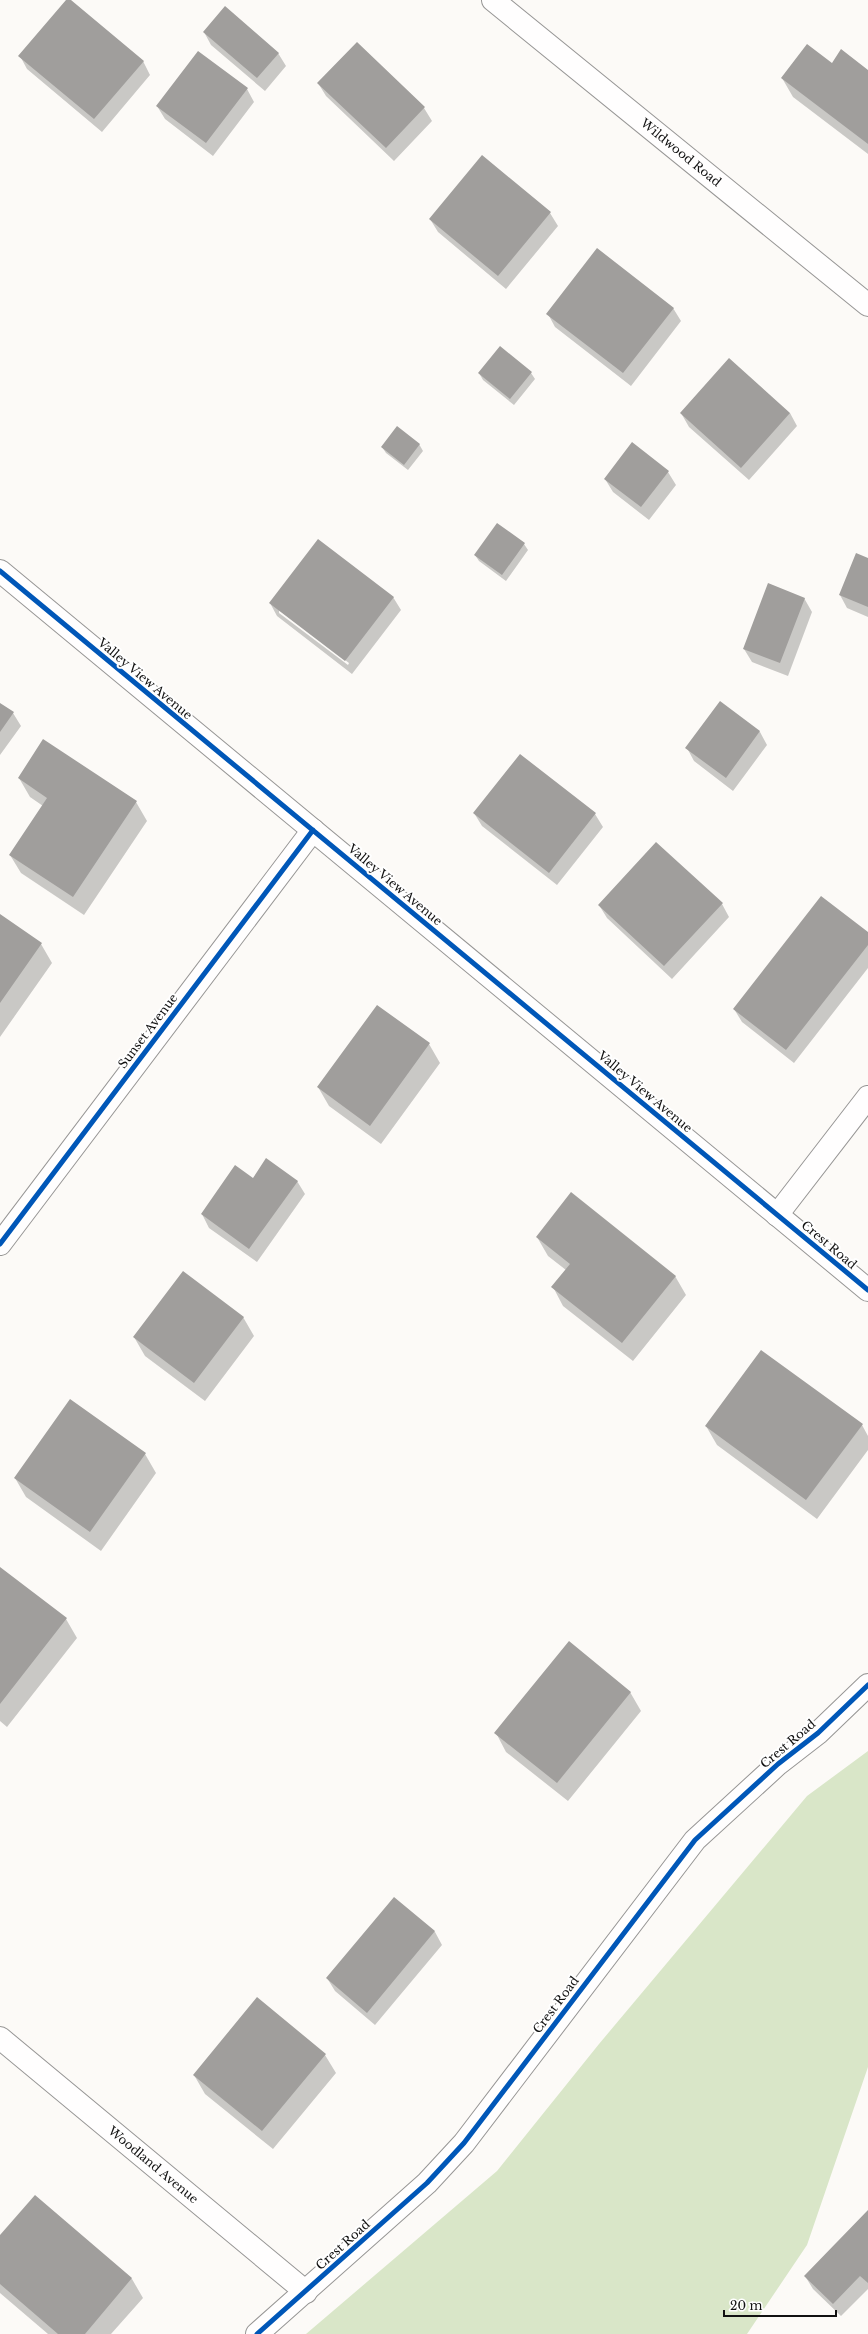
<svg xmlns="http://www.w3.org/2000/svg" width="868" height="2334" font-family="'Libre Baskerville',serif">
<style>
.forest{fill:#d9e6c8}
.shadow{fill:#0003;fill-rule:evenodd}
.building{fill:#a09e9c}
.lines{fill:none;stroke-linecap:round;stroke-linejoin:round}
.street-casing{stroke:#979695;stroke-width:24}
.street{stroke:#fffefe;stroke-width:22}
.cycleway-casing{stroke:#fff;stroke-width:8}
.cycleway{stroke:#0057b8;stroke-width:5}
.labels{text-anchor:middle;stroke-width:4;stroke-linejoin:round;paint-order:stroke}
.street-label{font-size:12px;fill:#111;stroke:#fff}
</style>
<rect width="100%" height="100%" fill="#fcfaf7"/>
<path class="forest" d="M 868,1751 L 868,2067 L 807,2245 L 747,2334 L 306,2334 L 497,2171 L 599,2044 L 807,1796 Z"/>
<path class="shadow" d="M 67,0 L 143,61 L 150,75 L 102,132 L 27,69 L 20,56 Z
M 204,32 L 278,53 L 286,66 L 265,91 L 211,45 Z
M 357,43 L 424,108 L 432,121 L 394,161 L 326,96 L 318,83 Z
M 832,64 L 868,71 L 868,154 L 793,97 L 782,78 Z
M 247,89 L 254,102 L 213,156 L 165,119 L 157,106 Z
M 550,213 L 558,226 L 506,289 L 438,232 L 430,219 Z
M 673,308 L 681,321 L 631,386 L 555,327 L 548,314 Z
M 479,373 L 531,373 L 535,379 L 514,405 L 483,380 Z
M 681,413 L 790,413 L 797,426 L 749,480 L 689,427 Z
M 419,444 L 423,451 L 408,470 L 386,453 L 382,447 Z
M 633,444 L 668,472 L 676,485 L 649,520 L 613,492 L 605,479 Z
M 524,544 L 528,550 L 506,581 L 479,561 L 475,555 Z
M 868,559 L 868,617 L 847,608 L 840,595 Z
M 393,597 L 401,610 L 352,674 L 277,616 L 270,603 ZM 279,610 L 349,663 L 348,665 L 279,613 Z
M 804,598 L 812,612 L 788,676 L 752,662 L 744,649 Z
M 720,703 L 760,732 L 767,745 L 733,791 L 694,761 L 687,748 Z
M 0,704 L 13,713 L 21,726 L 0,755 Z
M 44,741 L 136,802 L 147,821 L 84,915 L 21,873 L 10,855 L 43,806 L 30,797 L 19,778 Z
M 520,755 L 595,814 L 603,827 L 557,885 L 482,826 L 474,813 Z
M 722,904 L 729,917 L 672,979 L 607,918 L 599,905 Z
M 0,915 L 41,944 L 52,963 L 0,1037 Z
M 868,934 L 868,968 L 794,1063 L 742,1022 L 734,1009 Z
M 429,1044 L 440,1063 L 381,1144 L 329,1106 L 318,1087 Z
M 253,1179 L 297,1181 L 305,1194 L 257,1262 L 209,1228 L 202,1214 Z
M 537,1237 L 675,1276 L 686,1295 L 633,1361 L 563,1306 L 553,1287 L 566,1270 L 548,1256 Z
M 243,1317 L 254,1336 L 205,1401 L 145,1356 L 134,1337 Z
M 862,1425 L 868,1436 L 868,1450 L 817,1519 L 717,1445 L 706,1426 Z
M 145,1454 L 156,1473 L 101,1551 L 26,1497 L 15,1478 Z
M 0,1568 L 66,1619 L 77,1638 L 7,1727 L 0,1721 Z
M 630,1692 L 641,1711 L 568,1801 L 506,1752 L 496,1733 Z
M 394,1898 L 435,1932 L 442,1945 L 375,2025 L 335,1991 L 327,1978 Z
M 325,2055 L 336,2073 L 273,2149 L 205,2094 L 194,2075 Z
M 35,2196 L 132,2279 L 143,2298 L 111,2334 L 48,2334 L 0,2293 L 0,2237 Z
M 868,2212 L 868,2289 L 841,2316 L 813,2289 L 805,2276 Z"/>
<path class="building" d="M 66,0 L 71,0 L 144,61 L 94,119 L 18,56 Z
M 225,6 L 279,53 L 257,78 L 203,32 Z
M 357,42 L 425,107 L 386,148 L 317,83 Z
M 807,44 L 832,63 L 841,49 L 868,70 L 868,144 L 781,78 Z
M 198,51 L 248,88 L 206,143 L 156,106 Z
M 482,155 L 551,212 L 498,276 L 429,219 Z
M 597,248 L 674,308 L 623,373 L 546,314 Z
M 500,346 L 532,372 L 510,399 L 478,373 Z
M 729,358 L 790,413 L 741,468 L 680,413 Z
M 397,426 L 420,444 L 404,465 L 381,447 Z
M 632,442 L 669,471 L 641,507 L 604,479 Z
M 497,523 L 525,543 L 502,575 L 474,555 Z
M 318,539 L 394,597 L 345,661 L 269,603 Z
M 856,553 L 868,558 L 868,607 L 839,595 Z
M 768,583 L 805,598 L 780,663 L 743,649 Z
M 720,701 L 760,731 L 726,778 L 685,748 Z
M 0,703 L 14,712 L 0,732 Z
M 43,739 L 137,801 L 73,897 L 9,855 L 47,798 L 18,778 Z
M 520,754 L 596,813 L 549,873 L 473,813 Z
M 656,842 L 723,903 L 664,966 L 598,905 Z
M 821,896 L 868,932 L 868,945 L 786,1050 L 733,1009 Z
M 0,914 L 42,943 L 0,1003 Z
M 377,1005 L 430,1043 L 370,1126 L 317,1087 Z
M 266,1158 L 298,1181 L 249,1249 L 201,1214 L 235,1165 L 253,1178 Z
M 571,1192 L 676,1276 L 622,1343 L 551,1287 L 570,1264 L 536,1237 Z
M 183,1271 L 244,1317 L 194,1383 L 133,1337 Z
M 761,1350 L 863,1424 L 806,1500 L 705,1426 Z
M 70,1399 L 146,1453 L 90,1532 L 14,1478 Z
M 0,1567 L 67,1618 L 0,1704 Z
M 569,1641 L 631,1692 L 557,1783 L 494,1733 Z
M 394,1897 L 435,1931 L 367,2013 L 326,1978 Z
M 257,1997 L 326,2054 L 262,2131 L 193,2075 Z
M 35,2195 L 132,2278 L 85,2334 L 58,2334 L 0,2284 L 0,2235 Z
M 868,2210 L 868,2283 L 860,2276 L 833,2304 L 804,2276 Z"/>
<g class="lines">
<defs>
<g id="street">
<path id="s1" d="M 493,0 L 868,305"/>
<path d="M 0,571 L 868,1290"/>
<path d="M 777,1215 L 868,1097"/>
<path d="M 0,1244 L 313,830"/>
<path id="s2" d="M 0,2038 L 306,2292"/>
<path d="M 257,2334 L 427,2183 L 464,2143 L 695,1840 L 778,1764 L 818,1733 L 868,1685"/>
</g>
</defs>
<use href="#street" class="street-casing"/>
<use href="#street" class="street"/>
<defs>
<path id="cycleway" d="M 0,571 L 868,1290
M 0,1244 L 313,830
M 257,2334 L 427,2183 L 464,2143 L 695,1840 L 778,1764 L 818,1733 L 868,1685"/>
</defs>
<use href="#cycleway" class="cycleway-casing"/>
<use href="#cycleway" class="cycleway"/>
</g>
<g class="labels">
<g class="street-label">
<text dy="4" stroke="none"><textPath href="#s1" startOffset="242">Wildwood Road</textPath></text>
<text transform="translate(145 679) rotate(40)" y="4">Valley View Avenue</text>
<text transform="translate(395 885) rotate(40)" y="4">Valley View Avenue</text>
<text transform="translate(148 1031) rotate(-53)" y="4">Sunset Avenue</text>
<text transform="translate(645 1092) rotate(40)" y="4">Valley View Avenue</text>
<text transform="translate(829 1245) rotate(40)" y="4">Crest Road</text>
<text transform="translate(788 1744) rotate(-40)" y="4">Crest Road</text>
<text transform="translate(556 2005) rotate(-53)" y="4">Crest Road</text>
<text dy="4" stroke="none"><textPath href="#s2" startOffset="199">Woodland Avenue</textPath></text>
<text transform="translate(343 2245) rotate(-42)" y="4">Crest Road</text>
</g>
</g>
<path d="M724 2310v6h112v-6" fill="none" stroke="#111111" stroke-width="2"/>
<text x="730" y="2310" font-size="12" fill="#111111" stroke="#ffffff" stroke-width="3" paint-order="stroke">20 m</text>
</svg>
